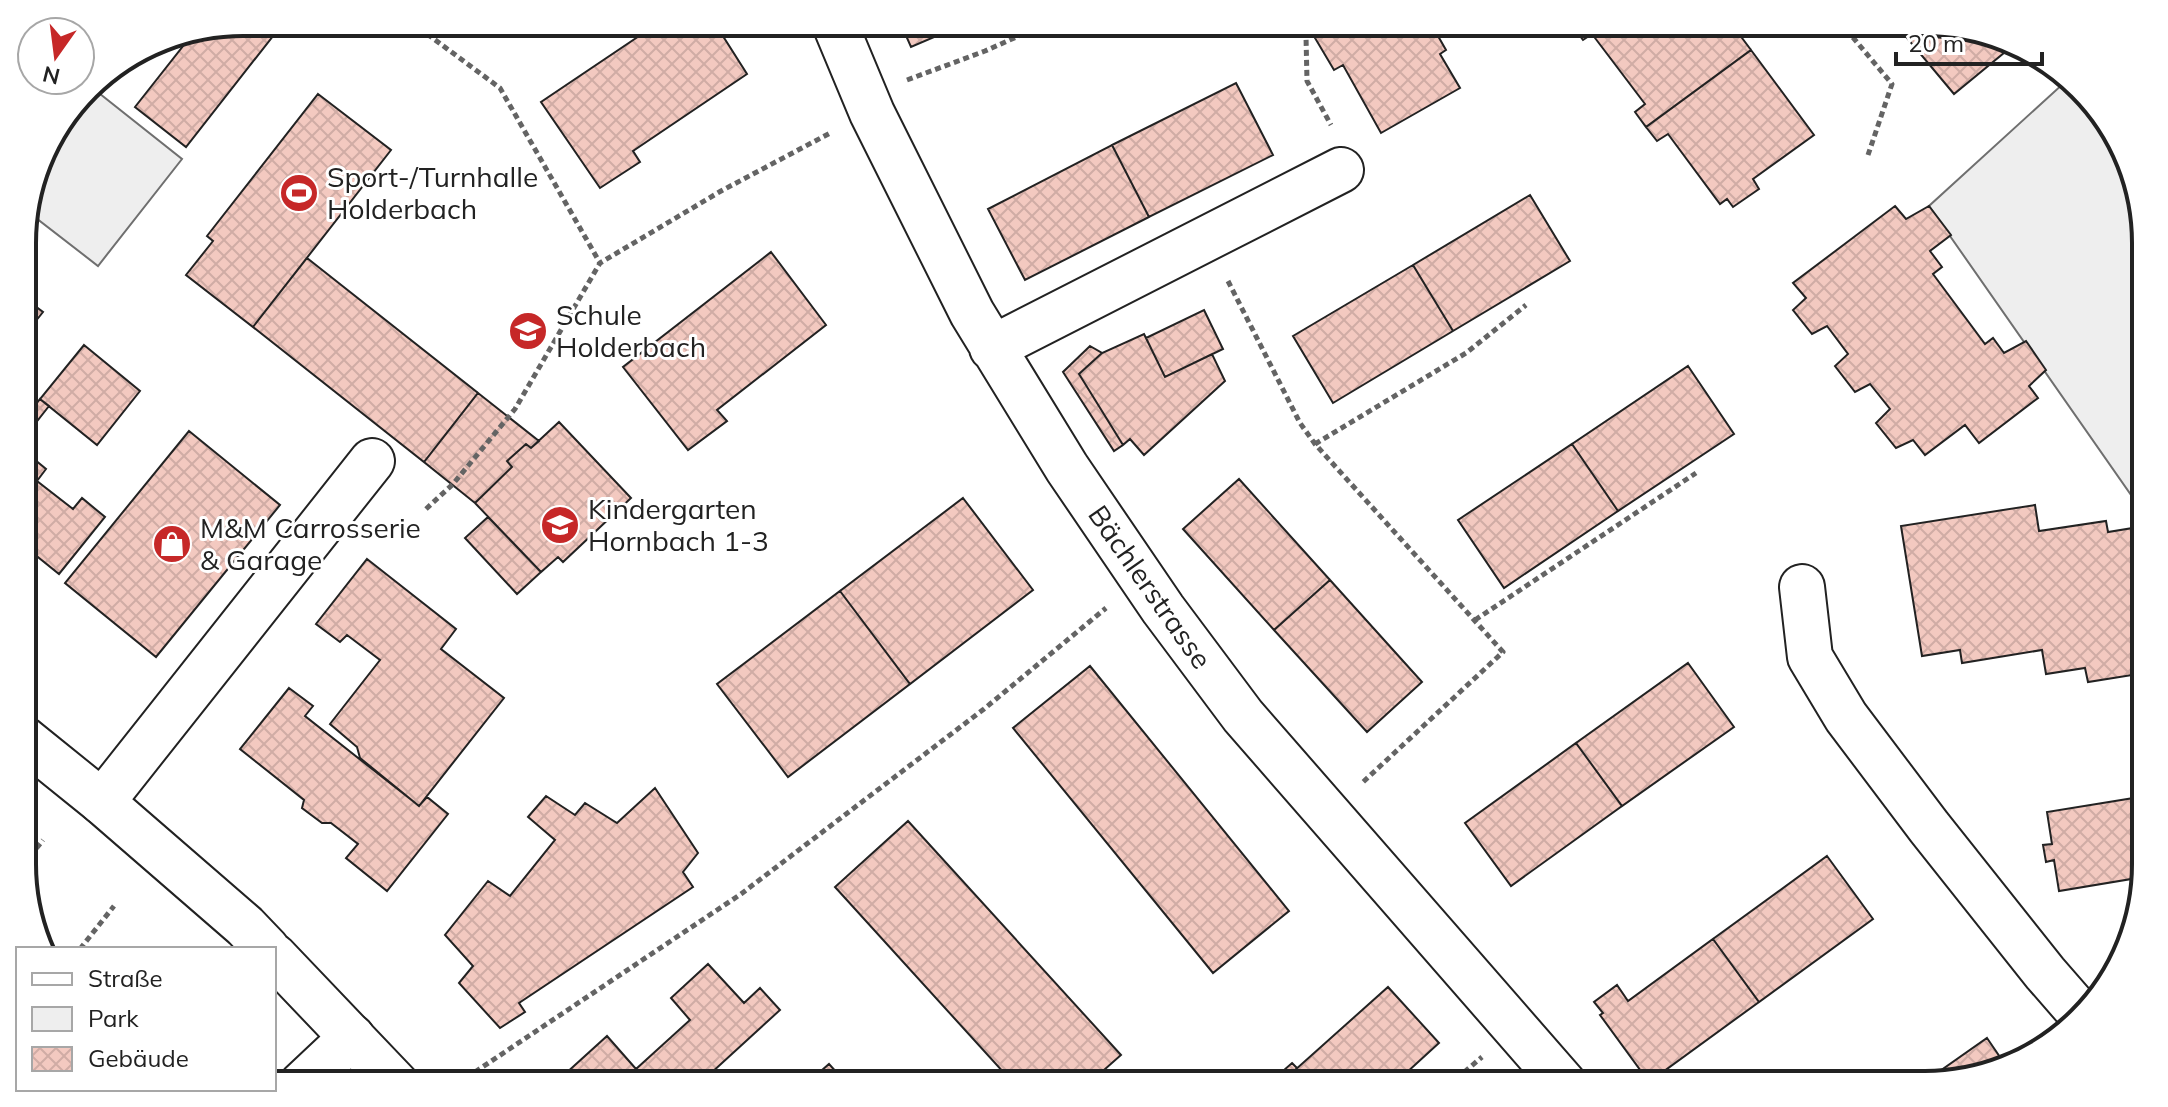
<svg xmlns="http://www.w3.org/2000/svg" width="2168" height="1107" font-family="Mulish,sans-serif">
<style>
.green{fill:#eee;stroke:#6f6f6f;stroke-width:2}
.building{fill:url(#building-cross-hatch);stroke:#222;stroke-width:2}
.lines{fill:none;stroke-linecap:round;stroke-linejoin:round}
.minor-casing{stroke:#222;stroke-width:48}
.major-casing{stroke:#222;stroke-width:48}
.path{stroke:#646464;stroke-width:5;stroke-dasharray:6 4;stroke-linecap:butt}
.minor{stroke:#fff;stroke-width:44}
.major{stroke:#fff;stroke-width:44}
.labels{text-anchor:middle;stroke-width:6;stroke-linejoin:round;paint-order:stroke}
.poi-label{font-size:28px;fill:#222;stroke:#fff;text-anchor:start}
.street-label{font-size:28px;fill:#222;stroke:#fff}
.rim{fill:none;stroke:#222;stroke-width:4}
</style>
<defs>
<pattern id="building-cross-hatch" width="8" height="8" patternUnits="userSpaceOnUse" patternTransform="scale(2)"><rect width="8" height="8" fill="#f3c9c0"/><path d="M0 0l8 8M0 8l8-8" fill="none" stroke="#d0aca5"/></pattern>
</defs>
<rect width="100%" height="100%" fill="#fff"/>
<path class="green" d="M 2065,82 L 2108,120 L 2144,215 L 2145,515 L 1929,206 Z
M 90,86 L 182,159 L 98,266 L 27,211 L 45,145 Z"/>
<path class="building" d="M 243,22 L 284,22 L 186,147 L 135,107 L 195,31 Z
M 660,22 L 714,22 L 747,74 L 633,151 L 640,162 L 600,188 L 541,102 Z
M 900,22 L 969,22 L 911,47 Z
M 1319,22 L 1409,22 L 1412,27 L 1422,22 L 1430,22 L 1446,50 L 1440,54 L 1460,88 L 1381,133 L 1343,65 L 1334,70 L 1315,38 L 1325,33 Z
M 1574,22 L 1730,22 L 1751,50 L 1646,127 L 1635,112 L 1645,104 L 1592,34 L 1583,40 L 1571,24 Z
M 1902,22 L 1925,22 L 2016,43 L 1954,94 L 1897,26 Z
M 1751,50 L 1814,135 L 1753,179 L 1759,189 L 1733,207 L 1727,199 L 1720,204 L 1668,134 L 1657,141 L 1646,127 Z
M 1236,83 L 1273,155 L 1149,217 L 1112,145 Z
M 318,94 L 391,150 L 253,327 L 186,275 L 213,241 L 207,236 Z
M 1112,145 L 1149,217 L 1025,280 L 988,209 Z
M 1530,195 L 1570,261 L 1453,331 L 1413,265 Z
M 1895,206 L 1906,219 L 1929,206 L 1951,235 L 1930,251 L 1942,267 L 1933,274 L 1985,344 L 1993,338 L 2004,353 L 2026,341 L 2046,370 L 2029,386 L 2038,398 L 1979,443 L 1965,425 L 1925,455 L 1913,440 L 1896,448 L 1876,423 L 1890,409 L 1870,384 L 1855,392 L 1835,366 L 1848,354 L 1827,326 L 1812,334 L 1793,310 L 1806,298 L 1793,283 Z
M 771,252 L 826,325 L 717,410 L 727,421 L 688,450 L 623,367 Z
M 307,258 L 478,393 L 424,462 L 253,327 Z
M 1413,265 L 1453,331 L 1333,403 L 1293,336 Z
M 23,297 L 43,312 L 23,337 Z
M 1204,310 L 1223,349 L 1165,377 L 1146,338 Z
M 1144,334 L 1165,377 L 1212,354 L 1225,381 L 1144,455 L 1130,439 L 1123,445 L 1079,374 L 1102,353 Z
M 84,345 L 140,391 L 97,445 L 40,399 Z
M 1090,346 L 1102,353 L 1079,374 L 1123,445 L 1114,451 L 1063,372 Z
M 1688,366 L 1734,434 L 1618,511 L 1572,444 Z
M 478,393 L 539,441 L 531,448 L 526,444 L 507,461 L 512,467 L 475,503 L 424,462 Z
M 40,399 L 49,406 L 23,439 L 23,421 Z
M 559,422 L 631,498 L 563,562 L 558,557 L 541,572 L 475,503 L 512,467 L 507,461 L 526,444 L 531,448 Z
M 189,431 L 280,505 L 156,657 L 65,583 Z
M 1572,444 L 1618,511 L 1504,588 L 1458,520 Z
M 23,450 L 46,469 L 37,481 L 73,509 L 82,498 L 105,517 L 59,574 L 23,545 Z
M 1239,479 L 1330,580 L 1274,630 L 1183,529 Z
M 963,498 L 1033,590 L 910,684 L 840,591 Z
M 2035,505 L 2039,531 L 2106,521 L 2108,532 L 2145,526 L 2145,673 L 2088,682 L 2085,668 L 2046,674 L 2042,650 L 1962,663 L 1960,650 L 1922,656 L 1901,526 Z
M 488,517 L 541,572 L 517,594 L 465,538 Z
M 367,559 L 456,629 L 441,649 L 504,698 L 419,806 L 360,758 L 357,747 L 330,724 L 380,660 L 347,635 L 340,642 L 316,624 Z
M 1330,580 L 1422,682 L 1367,732 L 1274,630 Z
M 840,591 L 910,684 L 788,777 L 717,684 Z
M 1688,663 L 1734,727 L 1622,806 L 1576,743 Z
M 1090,666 L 1289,911 L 1213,973 L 1013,728 Z
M 289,688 L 313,706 L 305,716 L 419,806 L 427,797 L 448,814 L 387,891 L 346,858 L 358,844 L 331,823 L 322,823 L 302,808 L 304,800 L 240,749 Z
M 1576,743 L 1622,806 L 1511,886 L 1465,823 Z
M 655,788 L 698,853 L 683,872 L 693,887 L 519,1003 L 525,1012 L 500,1028 L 459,983 L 473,966 L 445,935 L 488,881 L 510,896 L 555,840 L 528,817 L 546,796 L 575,815 L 585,803 L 617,823 Z
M 2146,796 L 2146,864 L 2143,877 L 2059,891 L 2054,860 L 2046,862 L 2043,845 L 2052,844 L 2047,812 Z
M 908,821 L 1121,1055 L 1087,1085 L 1015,1085 L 835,887 Z
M 1827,856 L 1873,919 L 1759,1002 L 1713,939 Z
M 1713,939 L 1759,1002 L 1649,1082 L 1600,1015 L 1603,1013 L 1594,1002 L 1617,985 L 1628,1001 Z
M 708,964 L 744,1003 L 760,988 L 780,1010 L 698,1085 L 553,1085 L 607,1036 L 636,1069 L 690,1020 L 671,998 Z
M 1388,987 L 1439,1043 L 1393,1085 L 1308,1085 L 1295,1070 Z
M 1987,1038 L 2004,1063 L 1939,1085 L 1920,1085 Z
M 1292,1063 L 1297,1068 L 1295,1070 L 1308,1085 L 1267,1085 Z
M 829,1064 L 848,1085 L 805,1085 Z"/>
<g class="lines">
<defs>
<path id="minor" d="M 834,22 L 872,113 L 972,313 L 1067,468 L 1163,609 L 1243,716 L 1565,1085
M 992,348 L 1341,170
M 1802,587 L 1810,657 L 1846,717 L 1929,827 L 2045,973 L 2079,1012
M 102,802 L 372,461
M 301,1085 L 352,1037"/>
<path id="major" d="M 24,739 L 102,802 L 245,926 L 267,949
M 274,956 L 397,1085"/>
</defs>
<use href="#minor" class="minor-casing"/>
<use href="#major" class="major-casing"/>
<path class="path" d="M 411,22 L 500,88 L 600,263
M 1298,22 L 1306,36 L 1307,81 L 1331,125
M 1840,22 L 1892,84 L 1868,155
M 907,80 L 985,51 L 1050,22
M 1228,281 L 1300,423 L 1315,444 L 1503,652 L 1362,783
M 1315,444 L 1466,353 L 1526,305
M 426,509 L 453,484 L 515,409 L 600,263 L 721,191 L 832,132
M 1475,620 L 1696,473
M 24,864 L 43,840
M 80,949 L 114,906
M 475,1072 L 741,894 L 984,709 L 1106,608
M 1449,1085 L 1482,1057"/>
<use href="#minor" class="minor"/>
<use href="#major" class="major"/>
</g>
<defs>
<symbol id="stadium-disc" viewBox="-11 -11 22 22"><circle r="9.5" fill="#c62828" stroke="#fff"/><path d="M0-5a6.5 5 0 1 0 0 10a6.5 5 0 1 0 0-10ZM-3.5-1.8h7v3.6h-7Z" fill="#fff"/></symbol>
<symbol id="school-disc" viewBox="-11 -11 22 22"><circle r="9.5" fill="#c62828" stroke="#fff"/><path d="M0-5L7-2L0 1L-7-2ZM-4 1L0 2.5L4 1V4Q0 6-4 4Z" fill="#fff"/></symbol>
<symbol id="shop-disc" viewBox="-11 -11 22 22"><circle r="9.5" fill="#c62828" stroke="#fff"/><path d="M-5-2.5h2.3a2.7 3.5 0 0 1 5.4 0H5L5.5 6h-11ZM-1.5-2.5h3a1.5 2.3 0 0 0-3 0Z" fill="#fff"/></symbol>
</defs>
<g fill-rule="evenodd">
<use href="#stadium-disc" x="277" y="171" width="44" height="44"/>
<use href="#school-disc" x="506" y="309" width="44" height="44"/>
<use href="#school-disc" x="538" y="503" width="44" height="44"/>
<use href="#shop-disc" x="150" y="522" width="44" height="44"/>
</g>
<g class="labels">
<g class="poi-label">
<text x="327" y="187">Sport-/Turnhalle<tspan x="327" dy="32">Holderbach</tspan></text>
<text x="556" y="325">Schule<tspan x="556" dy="32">Holderbach</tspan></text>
<text x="588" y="519">Kindergarten<tspan x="588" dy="32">Hornbach 1-3</tspan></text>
<text x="200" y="538">M&amp;M Carrosserie<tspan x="200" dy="32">&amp; Garage</tspan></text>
</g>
<g class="street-label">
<text transform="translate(1150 587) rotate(55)" y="10">Bächlerstrasse</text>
</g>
</g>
<path d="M0 0H2168V1107H0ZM243 36H1925A207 207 0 0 1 2132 243V864A207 207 0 0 1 1925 1071H243A207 207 0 0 1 36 864V243A207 207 0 0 1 243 36Z" fill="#fff" fill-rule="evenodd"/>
<path class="rim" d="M243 36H1925A207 207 0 0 1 2132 243V864A207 207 0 0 1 1925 1071H243A207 207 0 0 1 36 864V243A207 207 0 0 1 243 36Z"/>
<rect x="16" y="947" width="260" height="144" fill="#ffffff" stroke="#a7a7a7" stroke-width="2"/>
<rect x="32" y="973" width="40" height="12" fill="#ffffff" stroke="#a7a7a7" stroke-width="2"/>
<text x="88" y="987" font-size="24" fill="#222222">Straße</text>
<rect x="32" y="1007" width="40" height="24" fill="#eeeeee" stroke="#a7a7a7" stroke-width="2"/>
<text x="88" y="1027" font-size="24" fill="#222222">Park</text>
<rect x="32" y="1047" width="40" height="24" fill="url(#building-cross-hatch)" stroke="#a7a7a7" stroke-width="2"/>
<text x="88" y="1067" font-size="24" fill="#222222">Gebäude</text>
<g transform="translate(56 56) rotate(194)"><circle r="38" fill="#ffffff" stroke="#a7a7a7" stroke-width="2"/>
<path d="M0-6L14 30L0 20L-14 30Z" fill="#c62828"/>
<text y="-12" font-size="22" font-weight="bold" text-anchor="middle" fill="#222222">N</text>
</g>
<path d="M1896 52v12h146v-12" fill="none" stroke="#222222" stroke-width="4"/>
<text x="1908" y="52" font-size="24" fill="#222222" stroke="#ffffff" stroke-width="6" paint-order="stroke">20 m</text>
</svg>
